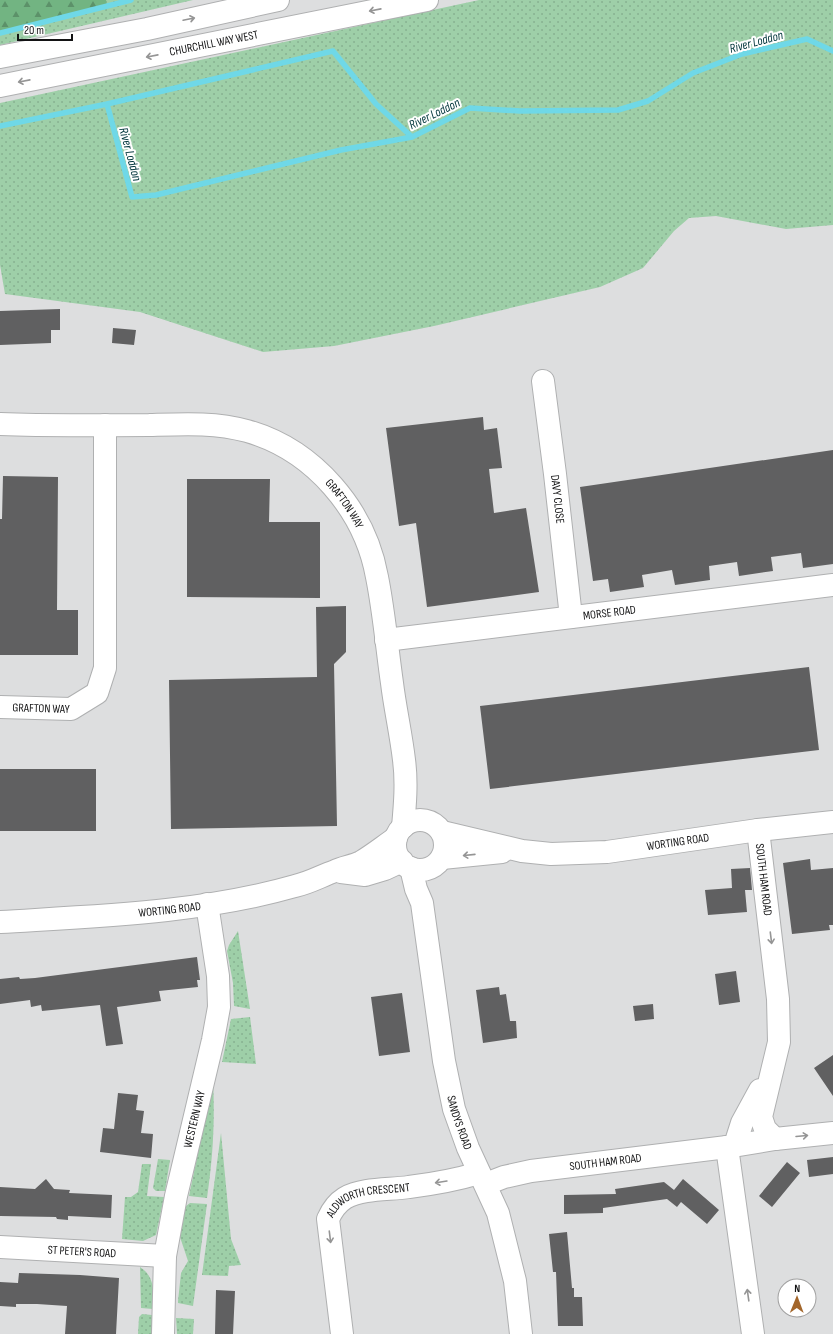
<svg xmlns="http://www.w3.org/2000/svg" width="833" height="1334" font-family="'Sofia Sans Condensed',sans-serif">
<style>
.grass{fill:url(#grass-dots)}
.forest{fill:url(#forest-firs)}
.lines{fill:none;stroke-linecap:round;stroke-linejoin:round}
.stream{stroke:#6fd8e7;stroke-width:5.5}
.building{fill:#606061}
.minor-casing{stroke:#afb0b1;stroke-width:24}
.major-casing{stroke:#afb0b1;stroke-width:24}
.minor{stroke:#fff;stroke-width:22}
.major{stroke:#fff;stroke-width:22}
.oneway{stroke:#959595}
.labels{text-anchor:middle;stroke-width:4;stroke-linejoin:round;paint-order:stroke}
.street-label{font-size:12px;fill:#131314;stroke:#fff}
.water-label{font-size:13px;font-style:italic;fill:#00353b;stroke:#fff}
</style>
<defs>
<pattern id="grass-dots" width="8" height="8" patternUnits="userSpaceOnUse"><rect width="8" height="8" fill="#9ecfa8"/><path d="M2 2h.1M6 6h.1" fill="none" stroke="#87b190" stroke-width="1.8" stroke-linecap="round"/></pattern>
<pattern id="forest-firs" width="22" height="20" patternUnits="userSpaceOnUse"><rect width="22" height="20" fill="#72b482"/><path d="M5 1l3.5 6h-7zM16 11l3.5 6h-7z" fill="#5c9169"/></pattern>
</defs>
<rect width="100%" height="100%" fill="#dddedf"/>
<path class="grass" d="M 0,0 L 193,0 L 0,45 Z
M 479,0 L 833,0 L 833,225 L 786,229 L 716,216 L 689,218 L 674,231 L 643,268 L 600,287 L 434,326 L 334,346 L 263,352 L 140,312 L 5,294 L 0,265 L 0,103 Z
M 238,931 L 250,1009 L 234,1006 L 233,983 L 227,951 L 229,945 Z
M 250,1017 L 256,1064 L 222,1062 L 231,1019 Z
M 213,1081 C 215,1122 213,1157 207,1198 L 189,1196 Z
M 221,1133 L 231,1239 L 241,1265 L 229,1266 L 228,1276 L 202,1275 Z
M 158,1159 L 170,1160 L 165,1191 L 156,1191 L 153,1188 Z
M 142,1164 L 151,1164 L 147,1196 L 164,1197 L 156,1235 L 143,1241 L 122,1239 L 125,1197 L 131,1197 L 138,1192 Z
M 190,1203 L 207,1204 L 193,1306 L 178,1303 L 178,1301 L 181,1273 L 188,1261 L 179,1234 L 186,1206 Z
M 140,1267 C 156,1277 153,1293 153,1309 L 141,1308 Z
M 142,1314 L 152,1315 L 152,1334 L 138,1334 L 139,1317 Z
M 176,1318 L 194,1319 L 193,1334 L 177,1334 Z"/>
<path class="forest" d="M 0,0 L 106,0 L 107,6 L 0,33 Z"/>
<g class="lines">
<path class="stream" d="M 0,33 L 131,0
M 107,104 L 132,197 L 156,195 L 341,150 L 412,137 L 470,108 L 520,111 L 618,110 L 648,101 L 693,73 L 742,54 L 807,39 L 833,51
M 0,126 L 107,104 L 333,51 L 376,104 L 412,137"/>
</g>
<path class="building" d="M 60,309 L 60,330 L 51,330 L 51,343 L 0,345 L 0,311 Z
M 113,328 L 136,330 L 134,345 L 112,343 Z
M 483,417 L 484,430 L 497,428 L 502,468 L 489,469 L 494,513 L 526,508 L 539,592 L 427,607 L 416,523 L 399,526 L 386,428 Z
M 833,450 L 833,564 L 803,568 L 801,553 L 771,557 L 773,571 L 739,576 L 737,562 L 709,566 L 710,580 L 675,585 L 672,570 L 642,575 L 644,587 L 610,592 L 608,579 L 593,581 L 580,487 Z
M 3,476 L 58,477 L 57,610 L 78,610 L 78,655 L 0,655 L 0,519 L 2,519 Z
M 187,479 L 270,479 L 269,522 L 320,522 L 320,598 L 187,597 Z
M 346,606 L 346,652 L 334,664 L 337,826 L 171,829 L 169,680 L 317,677 L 316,607 Z
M 809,667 L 819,750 L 490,789 L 480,706 Z
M 0,769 L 96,769 L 96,831 L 0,831 Z
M 810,859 L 811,870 L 833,868 L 833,925 L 829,925 L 830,930 L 792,934 L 783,863 Z
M 750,868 L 752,890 L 745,890 L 747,912 L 708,915 L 705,890 L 732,888 L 731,869 Z
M 197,957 L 200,980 L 197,980 L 198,987 L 159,991 L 161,1001 L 117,1007 L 123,1044 L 106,1046 L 100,1005 L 42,1011 L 41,1005 L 31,1007 L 30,1000 L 0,1004 L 0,979 L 19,977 L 20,979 L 35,978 Z
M 736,971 L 740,1002 L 719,1005 L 715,974 Z
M 499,987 L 500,995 L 506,994 L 510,1021 L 516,1021 L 517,1038 L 483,1043 L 476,990 Z
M 402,993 L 410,1052 L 379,1056 L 371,997 Z
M 653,1004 L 654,1019 L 635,1021 L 633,1006 Z
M 833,1055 L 833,1096 L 814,1068 Z
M 118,1093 L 138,1095 L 136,1110 L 144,1111 L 141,1133 L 153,1134 L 151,1158 L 100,1152 L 103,1128 L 114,1129 Z
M 833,1157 L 833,1174 L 809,1177 L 807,1160 Z
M 787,1162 L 800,1173 L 772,1207 L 759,1196 Z
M 46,1179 L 54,1189 L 70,1190 L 69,1193 L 112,1195 L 111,1218 L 68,1216 L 68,1220 L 57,1219 L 56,1217 L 0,1216 L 0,1187 L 35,1189 Z
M 683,1179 L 719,1210 L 707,1224 L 681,1202 L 677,1207 L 667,1199 L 603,1208 L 603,1213 L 564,1214 L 564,1195 L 616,1194 L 615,1189 L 664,1182 L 674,1190 Z
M 567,1232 L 572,1288 L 574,1288 L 574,1297 L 582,1297 L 583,1326 L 558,1326 L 556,1272 L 553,1272 L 549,1234 Z
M 19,1273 L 80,1275 L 119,1278 L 116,1334 L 65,1334 L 67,1306 L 37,1304 L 16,1304 L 16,1307 L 0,1306 L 0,1282 L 18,1283 Z
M 216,1290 L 235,1291 L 233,1334 L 215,1334 Z"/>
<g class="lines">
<defs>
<g id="minor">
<path id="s1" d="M 543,381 L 555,474 L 571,617"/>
<path id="s2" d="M 0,424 C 50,426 99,425 149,425 C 182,424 215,422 247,431 C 314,450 365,510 377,577 C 384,612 387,648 392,683 C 395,708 401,734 404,760 C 407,782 405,805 403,827"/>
<path id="s3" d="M 386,640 L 833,585"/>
<path id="s4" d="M 0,707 L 71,709 L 97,693 L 105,668 L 105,425"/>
<circle cx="420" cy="845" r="25"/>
<path id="s5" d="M 758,830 L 778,999 L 779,1042 L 761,1117 L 765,1129 L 775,1139"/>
<path id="s6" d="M 442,832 L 522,851 L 551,854 L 607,852 L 758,830 L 833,822"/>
<path d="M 442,858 L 502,852"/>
<path id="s7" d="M 411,868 L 416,889 L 422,903 L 444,1061 L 454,1109 L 468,1148 L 498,1213 L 515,1281 L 521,1334"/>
<path d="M 341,872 L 365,875 L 385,869 L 402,861"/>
<path id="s8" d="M 0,922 C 97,916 201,913 295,886 C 309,883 321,876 335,871 C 343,867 353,866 361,862 C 373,855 384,846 396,838"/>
<path d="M 735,1145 L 742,1123 L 760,1090"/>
<path d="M 727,1147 L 753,1334"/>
<path id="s9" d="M 486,1184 L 504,1177 L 531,1171 L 727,1147 L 775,1139 L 833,1133"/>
<path id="s10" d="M 0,1247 L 165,1256"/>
<path id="s11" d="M 163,1334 L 165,1256 L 176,1196 L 213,1040 L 219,1007 L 218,976 L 207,904"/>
<path id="s12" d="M 342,1334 L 328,1219 C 332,1210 337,1203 345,1198 C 363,1188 389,1190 409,1187 C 433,1184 456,1180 479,1173"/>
</g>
<g id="major">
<path d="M 0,57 L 147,29 L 278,0"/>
<path id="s13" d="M 0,86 L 427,0"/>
</g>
</defs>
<use href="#minor" class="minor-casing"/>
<use href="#major" class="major-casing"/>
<use href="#minor" class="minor"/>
<use href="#major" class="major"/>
</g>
<defs><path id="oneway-shaft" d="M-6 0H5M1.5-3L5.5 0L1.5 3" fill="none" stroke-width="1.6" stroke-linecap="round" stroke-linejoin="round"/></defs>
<g class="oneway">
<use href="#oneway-shaft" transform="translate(375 10) rotate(169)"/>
<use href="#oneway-shaft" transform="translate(189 19) rotate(-12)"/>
<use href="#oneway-shaft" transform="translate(152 56) rotate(169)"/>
<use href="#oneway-shaft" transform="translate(24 81) rotate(169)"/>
<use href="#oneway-shaft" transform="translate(469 855) rotate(174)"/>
<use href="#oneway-shaft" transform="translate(771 938) rotate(83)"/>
<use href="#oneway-shaft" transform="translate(802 1136) rotate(-5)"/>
<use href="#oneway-shaft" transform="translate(441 1182) rotate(171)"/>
<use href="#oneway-shaft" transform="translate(330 1237) rotate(83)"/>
<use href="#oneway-shaft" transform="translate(748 1295) rotate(-98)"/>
</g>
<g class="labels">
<g class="street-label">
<text dy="4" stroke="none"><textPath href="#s13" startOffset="218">CHURCHILL WAY WEST</textPath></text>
<text dy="4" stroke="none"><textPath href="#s1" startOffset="119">DAVY CLOSE</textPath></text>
<text dy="4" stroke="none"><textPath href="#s2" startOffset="372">GRAFTON WAY</textPath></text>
<text dy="4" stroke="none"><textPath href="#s3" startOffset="225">MORSE ROAD</textPath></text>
<text dy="4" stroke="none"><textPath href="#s4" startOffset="41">GRAFTON WAY</textPath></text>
<text dy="4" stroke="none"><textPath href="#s6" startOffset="239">WORTING ROAD</textPath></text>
<text dy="4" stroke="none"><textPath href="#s5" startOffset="50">SOUTH HAM ROAD</textPath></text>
<text dy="4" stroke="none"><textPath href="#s8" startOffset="170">WORTING ROAD</textPath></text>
<text dy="4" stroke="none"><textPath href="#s11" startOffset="218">WESTERN WAY</textPath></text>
<text dy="4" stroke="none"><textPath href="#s7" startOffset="260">SANDYS ROAD</textPath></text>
<text dy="4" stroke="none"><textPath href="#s9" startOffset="122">SOUTH HAM ROAD</textPath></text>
<text dy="4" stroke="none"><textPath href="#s12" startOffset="164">ALDWORTH CRESCENT</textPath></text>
<text dy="4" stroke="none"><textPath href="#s10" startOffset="82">ST PETER'S ROAD</textPath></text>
</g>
<g class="water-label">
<text transform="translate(756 41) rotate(-15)" y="5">River Loddon</text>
<text transform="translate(434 113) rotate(-26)" y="5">River Loddon</text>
<text transform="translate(131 154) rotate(75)" y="5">River Loddon</text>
</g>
</g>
<g transform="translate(797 1298) rotate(1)"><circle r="19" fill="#ffffff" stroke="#a1a1a1"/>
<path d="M0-3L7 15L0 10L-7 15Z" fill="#a3662b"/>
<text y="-6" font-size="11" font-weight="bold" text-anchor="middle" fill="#131314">N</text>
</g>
<path d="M18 34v6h54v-6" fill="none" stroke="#131314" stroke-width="2"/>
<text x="24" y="34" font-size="12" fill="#131314" stroke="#ffffff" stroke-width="3" paint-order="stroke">20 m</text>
</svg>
